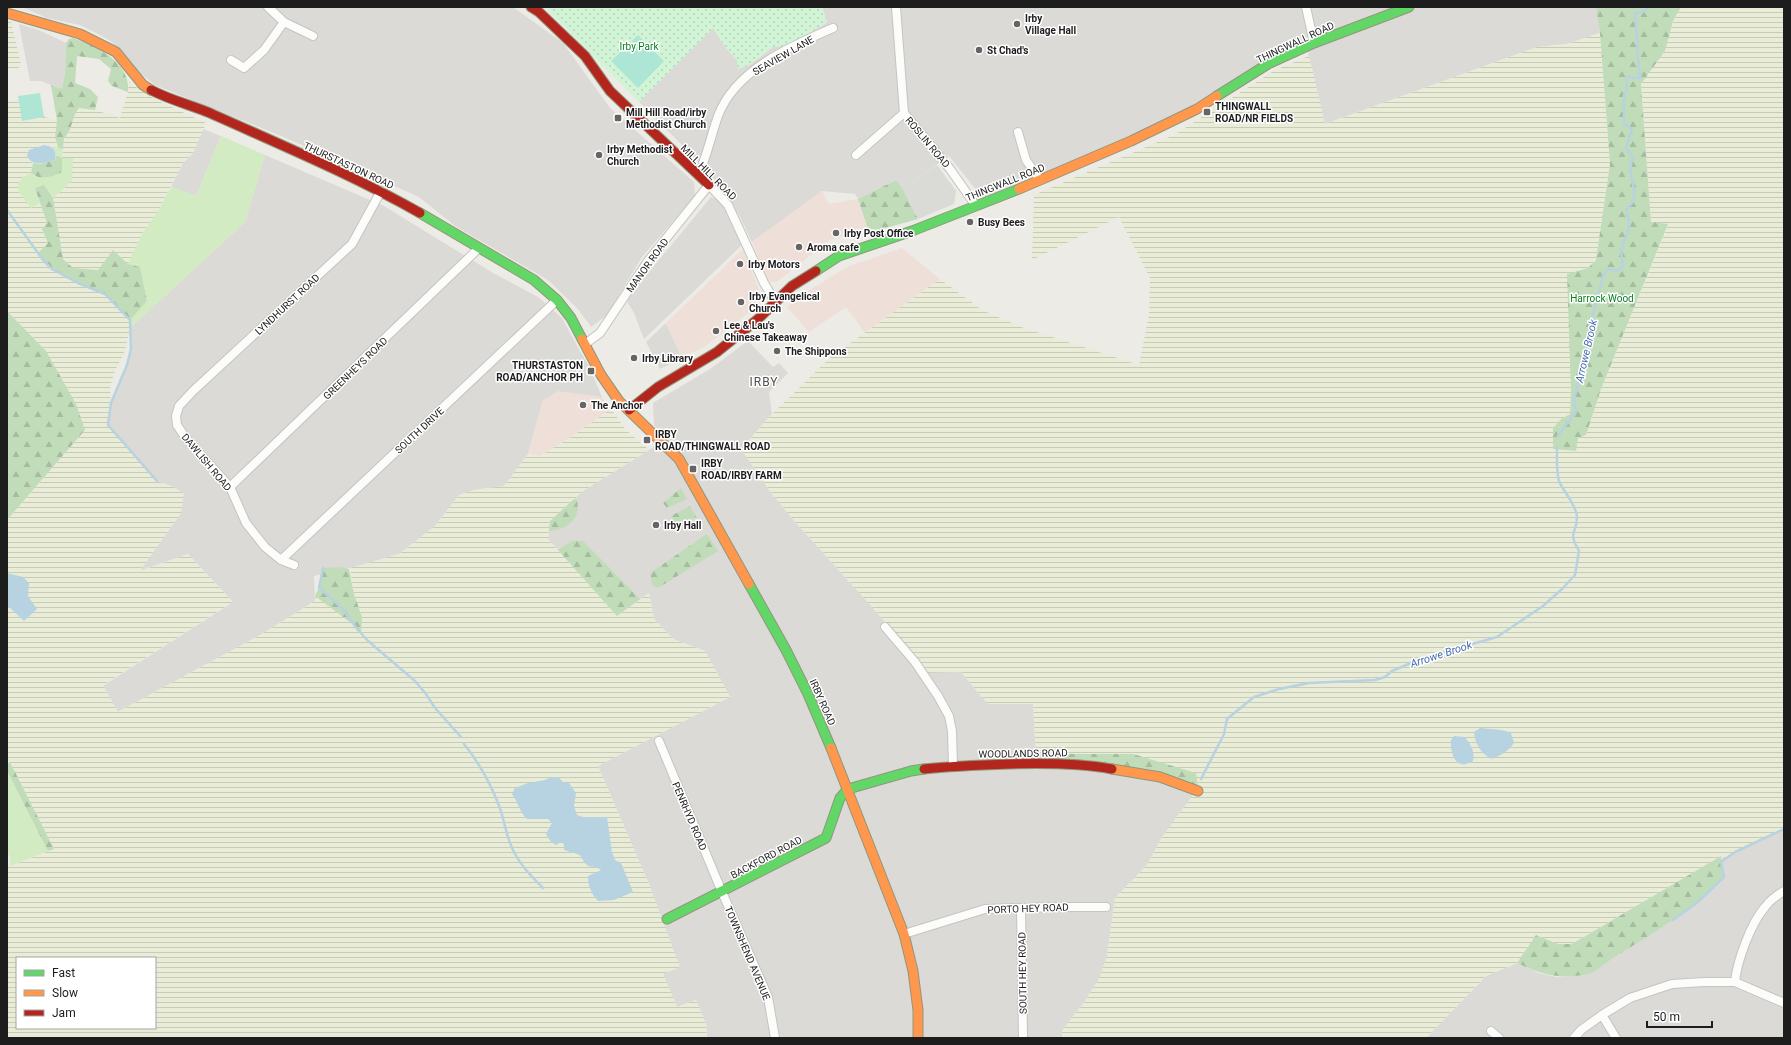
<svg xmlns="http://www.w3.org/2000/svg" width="1791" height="1045" font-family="Roboto,sans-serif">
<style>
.residential{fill:#dbdad7}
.commercial{fill:#efdfd9}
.farmland{fill:url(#farmland-rules);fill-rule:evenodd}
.grass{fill:#d2ebc2}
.forest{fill:url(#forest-firs)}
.park{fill:url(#park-dots)}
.pitch{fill:#aee6d6}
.parking{fill:#dadad7}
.water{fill:#b7d2e0}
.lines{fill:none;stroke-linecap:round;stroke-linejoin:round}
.stream{stroke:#b7d2e0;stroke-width:2.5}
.street-casing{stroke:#c4c4c1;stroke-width:10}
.fast-casing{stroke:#91967c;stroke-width:11}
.slow-casing{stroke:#91967c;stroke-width:11}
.jam-casing{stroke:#91967c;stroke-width:11}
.street{stroke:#fcfcfb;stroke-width:8}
.fast{stroke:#63d668;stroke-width:9}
.slow{stroke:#ff974d;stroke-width:9}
.jam{stroke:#b3261e;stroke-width:9}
.poi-dot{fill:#656563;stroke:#fff;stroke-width:1.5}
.labels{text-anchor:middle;stroke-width:3;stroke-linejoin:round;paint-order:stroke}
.poi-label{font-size:10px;font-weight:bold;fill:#1d1d1d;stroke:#fff;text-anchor:start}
.street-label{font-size:10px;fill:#1d1d1d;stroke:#fff}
.park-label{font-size:10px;fill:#077f22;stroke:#fff}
.water-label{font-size:11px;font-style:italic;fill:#466bb0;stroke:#fff}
.quarter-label{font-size:12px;letter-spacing:1px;fill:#505050;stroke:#fff}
</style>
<defs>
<pattern id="farmland-rules" width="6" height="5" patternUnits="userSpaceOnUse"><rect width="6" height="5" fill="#e9edd7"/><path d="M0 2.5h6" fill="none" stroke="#c7cbb8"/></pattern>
<pattern id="forest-firs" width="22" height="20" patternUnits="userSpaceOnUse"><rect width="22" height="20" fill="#c1dcb9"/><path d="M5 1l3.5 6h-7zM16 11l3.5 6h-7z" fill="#a5bc9f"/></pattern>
<pattern id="park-dots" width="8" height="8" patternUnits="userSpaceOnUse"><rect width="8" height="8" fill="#d2f4d6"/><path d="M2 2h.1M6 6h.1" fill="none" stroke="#b4d1b7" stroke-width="1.8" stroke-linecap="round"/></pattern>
</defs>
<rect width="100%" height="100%" fill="#ecebe5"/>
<path class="residential" d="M 22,7 L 513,7 L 563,43 L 610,108 L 694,182 L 695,196 L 642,257 L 607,315 L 591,327 L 578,309 L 548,280 L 455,226 L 419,197 L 286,138 L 155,85 L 135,69 L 112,42 L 100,35 L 80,25 L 47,18 Z
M 822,7 L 1596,7 L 1600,33 L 1567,44 L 1537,47 L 1325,124 L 1305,39 L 1214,96 L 1054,171 L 982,197 L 949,156 L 903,189 L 896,180 L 858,199 L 855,194 L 822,191 L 752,242 L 739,215 L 720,188 L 696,159 L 639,102 L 713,28 L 726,48 L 737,60 L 739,68 L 749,65 L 773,47 L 790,45 L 827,22 Z
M 19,24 L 41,31 L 66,43 L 65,73 L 62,89 L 41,81 L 30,81 Z
M 203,129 L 221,136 L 196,196 L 171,187 L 183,163 L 193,153 Z
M 265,155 L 384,206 L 493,273 L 538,297 L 562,318 L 580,351 L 533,383 L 543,400 L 528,454 L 504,486 L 474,490 L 459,495 L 435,526 L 399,554 L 371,563 L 314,576 L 315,601 L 262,634 L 118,712 L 103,686 L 233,602 L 188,554 L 139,571 L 181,513 L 174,487 L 157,481 L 108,425 L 111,403 L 127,365 L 131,349 L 130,328 L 245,222 Z
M 711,197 L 718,200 L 724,207 L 742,245 L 644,339 L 634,313 L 626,300 Z
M 666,323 L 682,358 L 660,369 L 646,342 Z
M 748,341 L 773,367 L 779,363 L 788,373 L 769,392 L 772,414 L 741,449 L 772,494 L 798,525 L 873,608 L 917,659 L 926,673 L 961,672 L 988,704 L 1033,704 L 1036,754 L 1133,754 L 1196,790 L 1186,807 L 1162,837 L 1147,865 L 1115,898 L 1107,956 L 1099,979 L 1083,1004 L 1062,1031 L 1062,1038 L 707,1038 L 706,1024 L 696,1000 L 677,1007 L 663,974 L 679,967 L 649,884 L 598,766 L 730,697 L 705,651 L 673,639 L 654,619 L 649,594 L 617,616 L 548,539 L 550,521 L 583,491 L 649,450 L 666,438 L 654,425 L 653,403 L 710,369 Z
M 1784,829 L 1784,1038 L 1426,1038 L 1486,976 L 1517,963 L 1539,973 L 1556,977 L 1586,975 L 1673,920 L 1723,858 Z"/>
<path class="commercial" d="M 822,191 L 829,204 L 858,199 L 868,229 L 863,230 L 828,241 L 777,282 L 768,282 L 752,242 Z
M 902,248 L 940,279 L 865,333 L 846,307 L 809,332 L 787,307 L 808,291 L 847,267 Z
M 743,249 L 758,287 L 760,293 L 757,304 L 753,309 L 728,329 L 704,347 L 682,358 L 666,323 Z
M 580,351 L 588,365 L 602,397 L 611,409 L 571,437 L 540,456 L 528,454 L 543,400 L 533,383 Z"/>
<path class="farmland" d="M 1681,7 L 1784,7 L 1784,829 L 1723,858 L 1722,856 L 1572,944 L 1558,944 L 1536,935 L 1517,963 L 1486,976 L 1426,1038 L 1062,1038 L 1062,1031 L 1083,1004 L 1099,979 L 1107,956 L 1115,898 L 1147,865 L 1162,837 L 1198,788 L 1133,755 L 1036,754 L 1033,704 L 988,704 L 961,672 L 926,673 L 917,659 L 873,608 L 798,525 L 772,494 L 741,449 L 772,414 L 831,357 L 940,279 L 982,310 L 1021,327 L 1139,365 L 1149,315 L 1150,278 L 1119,217 L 1032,260 L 1034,195 L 1174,135 L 1275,70 L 1309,56 L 1325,124 L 1537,47 L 1567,44 L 1600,33 L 1610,164 L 1596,260 L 1588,268 L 1571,391 L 1570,415 L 1561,419 L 1578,438 L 1586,435 L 1601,389 L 1668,225 L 1651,222 L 1641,83 L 1665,51 L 1673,21 Z
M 7,21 L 11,22 L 21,65 L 18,69 L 7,68 Z
M 129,82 L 156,100 L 206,123 L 193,153 L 183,163 L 158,211 L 142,234 L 128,264 L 98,270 L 73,268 L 63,259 L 60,249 L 53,198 L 72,181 L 72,159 L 62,158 L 64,138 L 69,134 L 73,114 L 79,108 L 95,110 L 120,118 L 128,92 Z
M 19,100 L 23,121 L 44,117 L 57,120 L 56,146 L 53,148 L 50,145 L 39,145 L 30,161 L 33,163 L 31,173 L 20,179 L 31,208 L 40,203 L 47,223 L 42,229 L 48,243 L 78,283 L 105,294 L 130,320 L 130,328 L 125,351 L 115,371 L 110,387 L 111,403 L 108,425 L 157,481 L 174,487 L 184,494 L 181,513 L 140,571 L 188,554 L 233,602 L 103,685 L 118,712 L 262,634 L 315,601 L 315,596 L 330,606 L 355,626 L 358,630 L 362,617 L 354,594 L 350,568 L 399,554 L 435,526 L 459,495 L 474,490 L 504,486 L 528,454 L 540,456 L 571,437 L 611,409 L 626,430 L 649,450 L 583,491 L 550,521 L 548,539 L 617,616 L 649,593 L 654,619 L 673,639 L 705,651 L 730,697 L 598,766 L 649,884 L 680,967 L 663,974 L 677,1007 L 696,1000 L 706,1024 L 707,1038 L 7,1038 L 7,867 L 54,849 L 7,757 L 7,520 L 85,430 L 46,351 L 7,311 L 7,101 ZM 17,958 L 155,958 L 155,1028 L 17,1028 Z"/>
<path class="grass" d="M 221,136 L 265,155 L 245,222 L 130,328 L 130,320 L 147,301 L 140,267 L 128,264 L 142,234 L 158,211 L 171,187 L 196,196 Z
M 56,146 L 58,148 L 63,149 L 62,158 L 73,158 L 72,181 L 53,198 L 44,186 L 35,188 L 40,203 L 31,208 C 19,191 8,185 31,173 L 35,177 L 62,158 L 56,156 L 53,148 Z
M 7,771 L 48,851 L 10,866 L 10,858 L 7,851 Z"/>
<path class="forest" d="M 1596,7 L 1681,7 L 1673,21 L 1665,51 L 1641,84 L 1651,222 L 1668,224 L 1601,389 L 1586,435 L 1578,438 L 1576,451 L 1553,449 L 1553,428 L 1561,419 L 1570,414 L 1571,391 L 1567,274 L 1588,268 L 1596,260 L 1610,164 L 1600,33 Z
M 73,38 C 97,47 131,62 128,92 L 112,86 L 108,81 L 111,69 L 99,59 L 77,56 L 75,83 L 90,89 L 98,97 L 95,110 L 79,108 C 71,117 73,131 64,138 L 63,149 L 58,148 L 55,137 L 57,120 L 51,85 L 62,89 L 65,73 L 66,43 L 69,39 Z
M 56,156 L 62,158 L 62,172 C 52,177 40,181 31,173 L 33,163 L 40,164 L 55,160 Z
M 896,180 L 903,189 L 918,219 L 878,230 L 868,229 L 858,199 Z
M 44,185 L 53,198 L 63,259 L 73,268 L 98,270 L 113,250 L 128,264 L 140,267 L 147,301 L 130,320 C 122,312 113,299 103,294 C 78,280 57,278 38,253 L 48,243 L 42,229 L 47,223 L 35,188 Z
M 7,311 L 46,351 L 76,404 L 85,430 L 7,520 Z
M 681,488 L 687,499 L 667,508 L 663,503 Z
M 574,499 L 577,501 C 581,520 566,530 549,531 L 550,521 Z
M 690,506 L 697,518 L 674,523 L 671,516 Z
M 707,534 L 718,551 L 658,588 L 652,585 L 650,573 Z
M 572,541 L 583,541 L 640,599 L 617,616 L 558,550 Z
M 340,567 L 349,569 L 354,594 L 362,617 L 361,634 L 355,626 L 315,596 L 319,588 L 323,568 Z
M 1054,754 L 1133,754 L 1196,773 L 1198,788 L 1055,760 Z
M 10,762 L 54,849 L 48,851 L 7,771 L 7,764 Z
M 1721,856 L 1724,877 C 1692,911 1652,934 1613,958 C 1605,963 1594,974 1584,975 C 1557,979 1541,974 1517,963 L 1536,935 L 1558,944 L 1572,944 Z"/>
<path class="park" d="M 545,7 L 822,7 L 827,22 L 790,45 L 773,47 L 749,65 L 738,69 L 737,60 L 726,48 L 713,28 L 639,102 Z"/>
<path class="pitch" d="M 638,35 L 664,61 L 638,88 L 611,61 Z
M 40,93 L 44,117 L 22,121 L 18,96 Z"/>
<path class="parking" d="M 937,165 L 956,191 L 954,204 L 918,219 L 903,189 Z
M 580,351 L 588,365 L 602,397 L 558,391 L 543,400 L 533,383 Z"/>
<path class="water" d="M 44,145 C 53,146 57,151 55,160 C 45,163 33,167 27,156 L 29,150 Z
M 7,573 L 23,577 L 29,583 L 28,596 L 37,609 L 24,621 L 7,605 Z
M 1480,728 C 1489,729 1504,729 1511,733 L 1514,743 C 1508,751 1501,756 1491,759 C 1481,753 1475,744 1474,732 Z
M 1454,736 L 1465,737 C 1471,745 1475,751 1473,761 C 1456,772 1450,754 1451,740 Z
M 551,777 L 558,777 L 563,782 L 569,783 L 576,793 L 574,806 L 577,815 L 583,817 L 607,817 L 612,852 L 615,860 L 621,863 L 633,892 L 614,900 L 598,901 C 591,893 588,886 588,876 L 601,870 C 591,862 590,874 580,855 L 564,850 L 564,844 L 560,842 L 556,845 L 551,842 L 546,834 L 552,823 L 548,819 L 527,819 C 520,813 518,802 512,794 L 515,788 L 528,783 L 545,780 Z"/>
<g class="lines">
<path class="stream" d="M 7,210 L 43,260 L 52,269 L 78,283 L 105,294 L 130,320 L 131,349 L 127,365 L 111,403 L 108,425 L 157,481
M 1558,436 L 1576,411 L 1574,400 L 1592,328 L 1593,314 L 1603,276 L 1608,269 L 1618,271 L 1623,266 C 1623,260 1620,252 1622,247 C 1628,228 1633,231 1626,210 C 1628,207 1633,203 1634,199 C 1637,186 1626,173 1633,158 L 1626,148 L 1632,129 L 1624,124 L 1624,95 L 1627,90 L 1626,77 L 1641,78 L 1639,70 L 1635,13 L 1643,12 L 1650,7
M 323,568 L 319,588 L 340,606 L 358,630 L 367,640 L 415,681 L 426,694 L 435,708 L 461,737
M 464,744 C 481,765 492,786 501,811 C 505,825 507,839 514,852 C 521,866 532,877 543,888
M 1201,779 L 1224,734 L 1227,719 L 1254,697 L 1279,689 L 1309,683 L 1375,680 L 1385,677 L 1392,671 L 1423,658 L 1497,637 L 1543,606 L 1562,589 L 1575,575 L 1579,551 C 1567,530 1577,535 1577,517 C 1577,506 1563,491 1559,481 C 1556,470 1557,458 1557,447
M 1673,920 L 1698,902 L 1724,877 L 1721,862 L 1735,852 L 1784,829"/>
<defs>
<path id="street" d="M 268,7 L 284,22 L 313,36
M 896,7 L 904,113 L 950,169 L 976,206
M 1306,7 L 1314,43
M 231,60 L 244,68 L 264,50 L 284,22
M 1018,132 L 1026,160 L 1040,180
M 856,155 L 904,113
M 699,174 C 707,155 711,136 718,116 C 735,70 791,46 833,28
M 585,344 L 600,333 L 648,261 L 709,185 L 728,205 L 764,283 L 776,303
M 230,487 L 479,248
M 281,560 L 557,300
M 294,565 L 281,560 L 265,547 L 246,523 L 230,487 L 185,437 L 177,425 L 176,416 L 179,406 L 193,391 L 352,244 L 381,191
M 885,627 L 915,662 L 938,696 L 949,716 L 952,731 L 953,766
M 659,741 L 722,892 L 768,997 L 775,1038
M 1021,908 L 1023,1038
M 904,934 L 985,909 L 1059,907 L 1106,907
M 1735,982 C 1737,961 1751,923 1765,907 C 1770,900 1777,895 1784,891
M 1602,1015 L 1616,1038
M 1491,1031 L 1499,1038
M 1574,1038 L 1581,1030 L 1602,1015 L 1630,998 L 1672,984 L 1704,982 L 1735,982 L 1784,1003"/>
<path id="fast" d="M 1217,96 L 1268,64 L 1314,43 L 1409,7
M 420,213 L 534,280 L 557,300 L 571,318 L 582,339
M 816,271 L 839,256 L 912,231 L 1019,189
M 749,584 L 786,650 L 808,694 L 831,748
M 667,919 L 826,838 L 840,798 L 848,789 L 911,771 L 924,769"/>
<path id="slow" d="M 7,13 L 80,34 L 116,52 L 143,85 L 151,90
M 1019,189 L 1131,141 L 1197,109 L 1217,96
M 582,339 L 601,375 L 619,401 L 679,459 L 749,584
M 831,748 L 904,934 L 913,971 L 918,1010 L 918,1038
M 1112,769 L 1160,777 L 1198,791"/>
<path id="jam" d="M 531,7 L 539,12 L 585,56 L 610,91 L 709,185
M 151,90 C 170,100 191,105 210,113 C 281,145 353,175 420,213
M 629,410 L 658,387 L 717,352 L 758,319 L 792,286 L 816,271
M 924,769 C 953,766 981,765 1010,764 C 1045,763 1078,763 1112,769"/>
</defs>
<use href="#street" class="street-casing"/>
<use href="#fast" class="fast-casing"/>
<use href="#slow" class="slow-casing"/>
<use href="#jam" class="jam-casing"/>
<use href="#street" class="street"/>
<use href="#fast" class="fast"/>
<use href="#slow" class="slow"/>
<use href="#jam" class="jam"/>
</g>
<g class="poi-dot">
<circle cx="1017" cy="24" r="4"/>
<circle cx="979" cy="50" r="4"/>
<rect x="1203" y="108" width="8" height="8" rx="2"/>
<rect x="614" y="114" width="8" height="8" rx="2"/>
<circle cx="599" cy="155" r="4"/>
<circle cx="970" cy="222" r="4"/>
<circle cx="836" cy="233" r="4"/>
<circle cx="799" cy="247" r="4"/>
<circle cx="740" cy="264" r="4"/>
<circle cx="741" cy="302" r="4"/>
<circle cx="716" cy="331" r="4"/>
<circle cx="777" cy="351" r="4"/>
<circle cx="634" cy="358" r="4"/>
<rect x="587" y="367" width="8" height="8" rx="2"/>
<circle cx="583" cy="405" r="4"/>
<rect x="643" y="436" width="8" height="8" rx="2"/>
<rect x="689" y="465" width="8" height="8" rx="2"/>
<circle cx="656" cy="525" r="4"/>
</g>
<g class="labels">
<g class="poi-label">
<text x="1025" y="22">Irby<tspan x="1025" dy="12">Village Hall</tspan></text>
<text x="987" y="54">St Chad's</text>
<text x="1215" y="110">THINGWALL<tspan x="1215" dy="12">ROAD/NR FIELDS</tspan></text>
<text x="626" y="116">Mill Hill Road/irby<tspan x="626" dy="12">Methodist Church</tspan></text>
<text x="607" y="153">Irby Methodist<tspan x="607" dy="12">Church</tspan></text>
<text x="978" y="226">Busy Bees</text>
<text x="844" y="237">Irby Post Office</text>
<text x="807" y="251">Aroma cafe</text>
<text x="748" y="268">Irby Motors</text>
<text x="749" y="300">Irby Evangelical<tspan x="749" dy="12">Church</tspan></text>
<text x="724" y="329">Lee &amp; Lau's<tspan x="724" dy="12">Chinese Takeaway</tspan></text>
<text x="785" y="355">The Shippons</text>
<text x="642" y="362">Irby Library</text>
<text x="583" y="369" text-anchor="end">THURSTASTON<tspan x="583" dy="12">ROAD/ANCHOR PH</tspan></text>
<text x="591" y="409">The Anchor</text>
<text x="655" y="438">IRBY<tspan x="655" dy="12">ROAD/THINGWALL ROAD</tspan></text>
<text x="701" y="467">IRBY<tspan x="701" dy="12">ROAD/IRBY FARM</tspan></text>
<text x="664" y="529">Irby Hall</text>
</g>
<g class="street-label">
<text transform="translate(1295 42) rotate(-25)" y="4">THINGWALL ROAD</text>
<text transform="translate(783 55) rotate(-30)" y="4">SEAVIEW LANE</text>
<text transform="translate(928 142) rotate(50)" y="4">ROSLIN ROAD</text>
<text transform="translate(349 165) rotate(25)" y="4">THURSTASTON ROAD</text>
<text transform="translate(709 172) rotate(45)" y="4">MILL HILL ROAD</text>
<text transform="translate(1005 182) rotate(-22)" y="4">THINGWALL ROAD</text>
<text transform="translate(647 265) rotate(-54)" y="4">MANOR ROAD</text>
<text transform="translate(287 304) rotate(-43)" y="4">LYNDHURST ROAD</text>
<text transform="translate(355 368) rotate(-44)" y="4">GREENHEYS ROAD</text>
<text transform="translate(419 430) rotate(-43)" y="4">SOUTH DRIVE</text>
<text transform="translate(207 462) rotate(50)" y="4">DAWLISH ROAD</text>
<text transform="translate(823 702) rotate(66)" y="4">IRBY ROAD</text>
<text transform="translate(1023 753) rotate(-1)" y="4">WOODLANDS ROAD</text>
<text transform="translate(690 816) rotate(67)" y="4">PENRHYD ROAD</text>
<text transform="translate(766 857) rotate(-28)" y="4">BACKFORD ROAD</text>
<text transform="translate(1028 908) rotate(-2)" y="4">PORTO HEY ROAD</text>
<text transform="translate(748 953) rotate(67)" y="4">TOWNSHEND AVENUE</text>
<text transform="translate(1022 973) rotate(-91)" y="4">SOUTH HEY ROAD</text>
</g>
<g class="park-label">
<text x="639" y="50">Irby Park</text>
<text x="1602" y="302">Harrock Wood</text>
</g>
<g class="water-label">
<text transform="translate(1586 351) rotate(-77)" y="4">Arrowe Brook</text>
<text transform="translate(1441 654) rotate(-18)" y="4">Arrowe Brook</text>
</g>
<g class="quarter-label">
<text x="764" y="386">IRBY</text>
</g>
</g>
<rect width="1791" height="1045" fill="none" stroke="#1d1d1d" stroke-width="16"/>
<rect x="16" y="957" width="140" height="72" fill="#ffffff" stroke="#a5a5a5"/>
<rect x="24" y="970" width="20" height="6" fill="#63d668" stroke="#a5a5a5"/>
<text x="52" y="977" font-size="12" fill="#1d1d1d">Fast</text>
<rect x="24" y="990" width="20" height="6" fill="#ff974d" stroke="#a5a5a5"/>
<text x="52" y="997" font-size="12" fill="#1d1d1d">Slow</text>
<rect x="24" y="1010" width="20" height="6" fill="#b3261e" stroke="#a5a5a5"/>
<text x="52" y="1017" font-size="12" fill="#1d1d1d">Jam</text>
<path d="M1647 1021v6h65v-6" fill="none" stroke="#1d1d1d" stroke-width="2"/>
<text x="1653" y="1021" font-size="12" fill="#1d1d1d" stroke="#ffffff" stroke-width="3" paint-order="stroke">50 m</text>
</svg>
